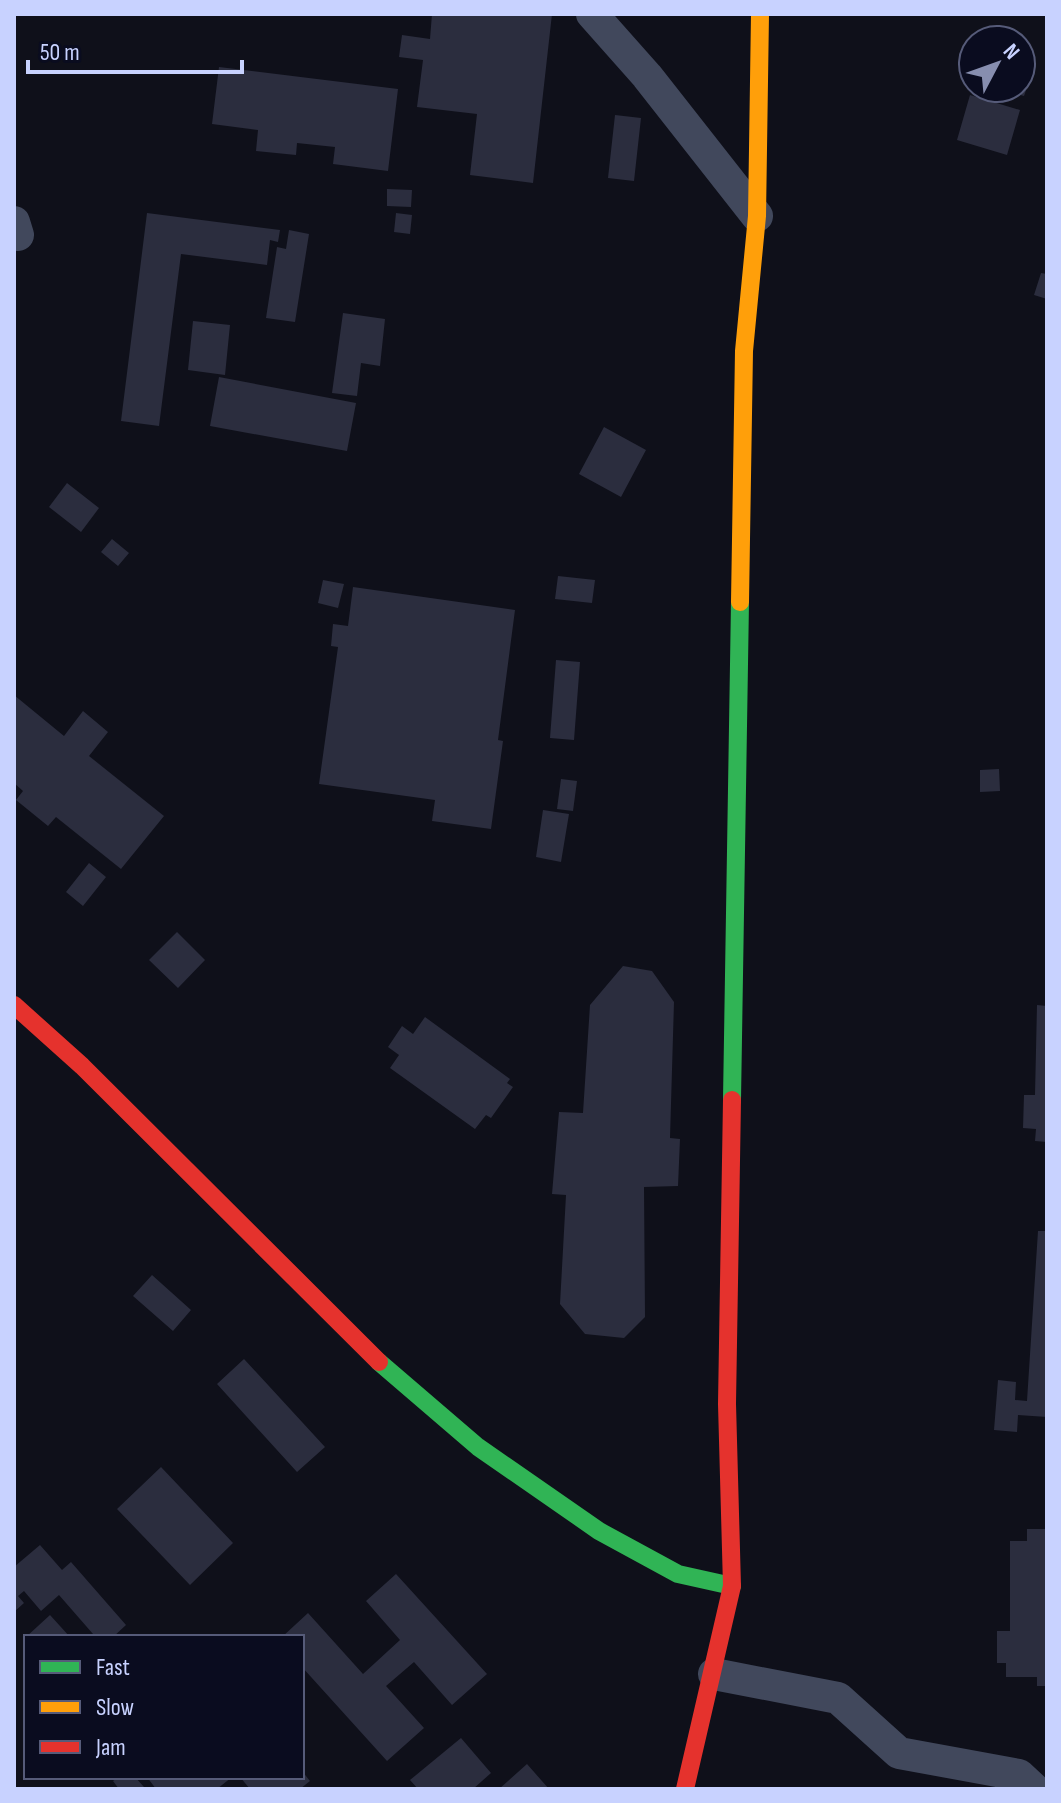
<svg xmlns="http://www.w3.org/2000/svg" width="1061" height="1803" font-family="'Sofia Sans Condensed',sans-serif">
<style>
.building{fill:#2b2d3e}
.lines{fill:none;stroke-linecap:round;stroke-linejoin:round}
.street{stroke:#41485c;stroke-width:32}
.fast{stroke:#30b455;stroke-width:18}
.slow{stroke:#ff9f0a;stroke-width:18}
.jam{stroke:#e5322d;stroke-width:18}
</style>
<rect width="100%" height="100%" fill="#0f101a"/>
<path class="building" d="M 432,14 L 552,14 L 533,183 L 470,175 L 477,114 L 417,107 L 423,60 L 399,57 L 402,35 L 430,39 Z
M 1021,63 L 1034,67 L 1024,96 L 1000,89 L 1021,88 Z
M 219,67 L 398,89 L 388,171 L 333,164 L 335,147 L 297,143 L 296,155 L 256,151 L 258,130 L 212,124 Z
M 970,95 L 1020,110 L 1007,155 L 957,140 Z
M 615,115 L 641,118 L 634,181 L 608,178 Z
M 387,189 L 412,190 L 411,207 L 387,206 Z
M 147,213 L 280,230 L 278,242 L 270,240 L 267,265 L 181,254 L 159,426 L 121,421 Z
M 396,213 L 412,215 L 410,234 L 394,232 Z
M 289,230 L 309,234 L 295,322 L 266,318 L 277,247 L 286,249 Z
M 1041,273 L 1047,274 L 1047,299 L 1034,295 Z
M 343,313 L 385,319 L 380,366 L 361,363 L 357,396 L 332,393 Z
M 193,321 L 230,325 L 225,375 L 188,370 Z
M 219,377 L 356,403 L 347,451 L 210,426 Z
M 604,427 L 646,450 L 621,497 L 579,474 Z
M 67,483 L 99,508 L 81,532 L 49,507 Z
M 112,539 L 129,553 L 118,566 L 101,552 Z
M 558,576 L 595,580 L 592,603 L 555,599 Z
M 323,580 L 344,584 L 338,608 L 318,603 Z
M 353,587 L 515,610 L 498,740 L 503,741 L 491,829 L 432,821 L 435,800 L 319,784 L 338,647 L 331,646 L 333,624 L 348,626 Z
M 556,660 L 580,662 L 574,740 L 550,738 Z
M 14,695 L 64,736 L 83,711 L 108,732 L 89,756 L 164,816 L 121,869 L 56,817 L 48,826 L 16,800 L 23,791 L 14,783 Z
M 999,769 L 1000,791 L 980,792 L 980,770 Z
M 561,779 L 577,781 L 573,811 L 557,809 Z
M 543,810 L 569,814 L 561,862 L 536,857 Z
M 89,863 L 106,877 L 83,906 L 66,892 Z
M 177,932 L 205,960 L 178,988 L 149,960 Z
M 623,966 L 652,971 L 674,1002 L 670,1138 L 680,1139 L 678,1186 L 644,1187 L 645,1317 L 624,1338 L 585,1334 L 560,1304 L 566,1195 L 552,1194 L 559,1112 L 583,1113 L 590,1005 Z
M 1037,1005 L 1047,1006 L 1047,1142 L 1035,1141 L 1036,1129 L 1023,1128 L 1024,1095 L 1035,1095 Z
M 425,1017 L 510,1079 L 507,1083 L 513,1087 L 491,1118 L 486,1115 L 475,1129 L 390,1068 L 399,1055 L 388,1047 L 402,1026 L 413,1034 Z
M 1038,1231 L 1047,1231 L 1047,1417 L 1018,1415 L 1017,1432 L 994,1430 L 998,1380 L 1016,1382 L 1015,1400 L 1027,1401 Z
M 152,1275 L 191,1310 L 173,1331 L 133,1296 Z
M 244,1359 L 325,1447 L 297,1472 L 217,1384 Z
M 161,1467 L 233,1543 L 190,1585 L 117,1509 Z
M 1027,1529 L 1047,1529 L 1047,1686 L 1037,1686 L 1037,1677 L 1006,1677 L 1006,1663 L 997,1663 L 997,1631 L 1010,1631 L 1010,1541 L 1027,1541 Z
M 40,1545 L 62,1570 L 71,1562 L 126,1625 L 113,1637 L 89,1637 L 93,1634 L 59,1595 L 41,1611 L 24,1591 L 18,1596 L 24,1603 L 14,1612 L 14,1567 Z
M 396,1574 L 487,1674 L 452,1705 L 414,1662 L 386,1686 L 424,1728 L 387,1761 L 302,1667 L 302,1637 L 282,1637 L 308,1613 L 363,1674 L 400,1640 L 366,1601 Z
M 50,1615 L 70,1637 L 26,1637 Z
M 461,1738 L 491,1773 L 473,1789 L 418,1789 L 410,1780 Z
M 527,1764 L 549,1789 L 499,1789 Z
M 302,1771 L 310,1781 L 300,1789 L 250,1789 L 240,1777 L 302,1777 Z
M 118,1777 L 135,1777 L 144,1787 L 119,1789 L 113,1781 Z
M 147,1777 L 232,1777 L 217,1789 L 156,1789 Z"/>
<g class="lines">
<path class="street" d="M 592,14 L 647,76 L 757,216
M 14,222 L 18,235
M 714,1674 L 838,1698 L 899,1753 L 1019,1775 L 1034,1789"/>
<path class="fast" d="M 732,1100 L 740,602
M 379,1362 L 478,1447 L 599,1531 L 678,1574 L 732,1586"/>
<path class="slow" d="M 740,602 L 744,351 L 757,216 L 760,14"/>
<path class="jam" d="M 14,1005 L 82,1066 L 379,1362
M 685,1789 L 732,1586 L 727,1404 L 732,1100"/>
</g>
<rect width="1061" height="1803" fill="none" stroke="#c8d2ff" stroke-width="32"/>
<rect x="24" y="1635" width="280" height="144" fill="#0a0c1f" stroke="#565b79" stroke-width="2"/>
<rect x="40" y="1661" width="40" height="12" fill="#30b455" stroke="#565b79" stroke-width="2"/>
<text x="96" y="1675" font-size="24" fill="#c8d2ff">Fast</text>
<rect x="40" y="1701" width="40" height="12" fill="#ff9f0a" stroke="#565b79" stroke-width="2"/>
<text x="96" y="1715" font-size="24" fill="#c8d2ff">Slow</text>
<rect x="40" y="1741" width="40" height="12" fill="#e5322d" stroke="#565b79" stroke-width="2"/>
<text x="96" y="1755" font-size="24" fill="#c8d2ff">Jam</text>
<g transform="translate(997 64) rotate(49)"><circle r="38" fill="#0a0c1f" stroke="#565b79" stroke-width="2"/>
<path d="M0-6L14 30L0 20L-14 30Z" fill="#878eaf"/>
<text y="-12" font-size="22" font-weight="bold" text-anchor="middle" fill="#c8d2ff">N</text>
</g>
<path d="M28 60v12h214v-12" fill="none" stroke="#c8d2ff" stroke-width="4"/>
<text x="40" y="60" font-size="24" fill="#c8d2ff" stroke="#0a0c1f" stroke-width="6" paint-order="stroke">50 m</text>
</svg>
